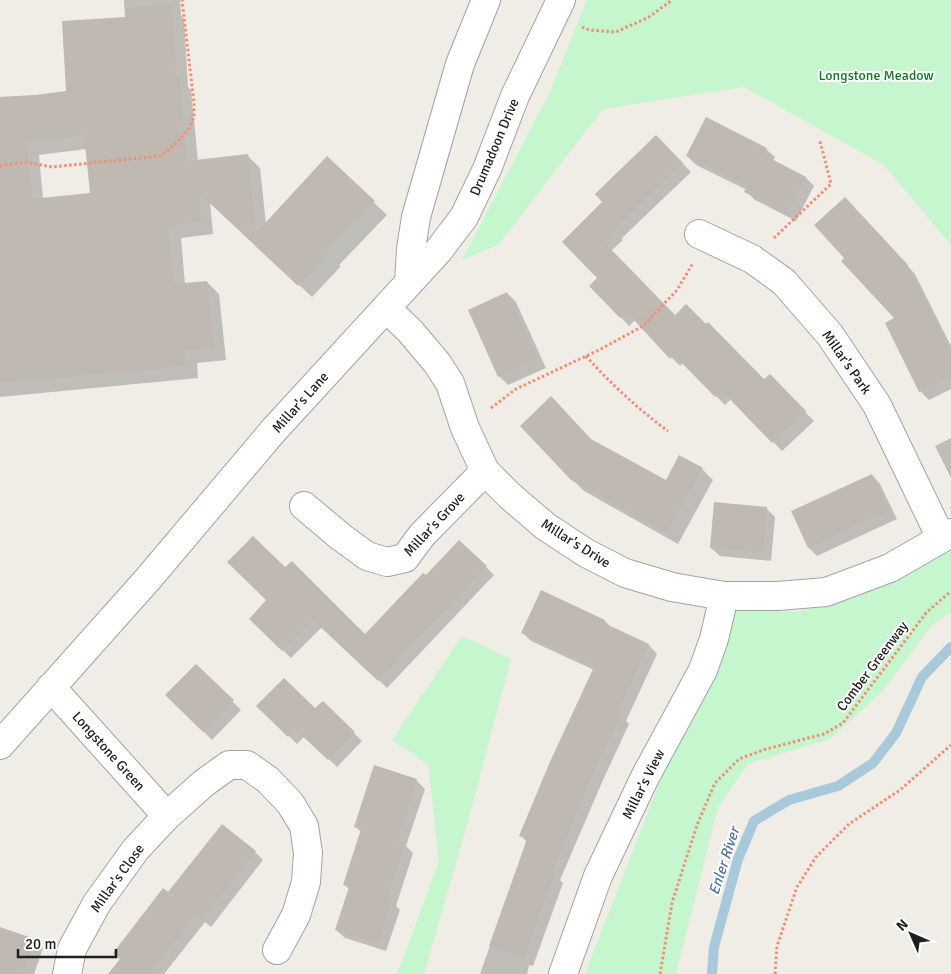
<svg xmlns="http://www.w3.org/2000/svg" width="951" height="974" font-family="Signika,sans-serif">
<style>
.park{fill:#c5f6ce}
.shadow{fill:#0003;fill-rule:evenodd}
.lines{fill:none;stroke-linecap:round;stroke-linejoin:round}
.stream{stroke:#a8c9da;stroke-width:10}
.building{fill:#bfb9b2;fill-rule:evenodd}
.minor-casing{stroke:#a3a3a3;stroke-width:30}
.path{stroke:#f28e73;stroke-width:3;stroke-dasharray:2.5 2.5;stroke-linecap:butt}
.minor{stroke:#fff;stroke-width:28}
.labels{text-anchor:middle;stroke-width:4;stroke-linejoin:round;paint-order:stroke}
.park-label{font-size:14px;fill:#127825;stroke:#fff}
.street-label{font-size:14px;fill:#1f1f1f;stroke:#fff}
.water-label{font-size:15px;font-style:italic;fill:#5073a9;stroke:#fff}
</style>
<rect width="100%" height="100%" fill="#efede5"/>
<path class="park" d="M 587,0 L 951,0 L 951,245 L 884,165 L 744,87 L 603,109 L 498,245 L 462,260 L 551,90 Z
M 951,547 L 951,612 L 932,625 L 882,692 L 830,739 L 748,764 L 718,807 L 676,974 L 585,974 L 657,789 L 731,610 L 798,612 L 877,585 Z
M 462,636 L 511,659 L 465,832 L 424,974 L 396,974 L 402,962 L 439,861 L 428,764 L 392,740 Z"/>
<path class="shadow" d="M 124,0 L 180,0 L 181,16 L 184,19 L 188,87 L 191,90 L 198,161 L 247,155 L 260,168 L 266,224 L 327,158 L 387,215 L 339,265 L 341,266 L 312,297 L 210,202 L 213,234 L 181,238 L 185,284 L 207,282 L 219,294 L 226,360 L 197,363 L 198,378 L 0,397 L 0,99 L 67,92 L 125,18 ZM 86,149 L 91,194 L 43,199 L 39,155 Z
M 656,137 L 691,172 L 622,238 L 623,240 L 611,251 L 675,317 L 764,381 L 770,376 L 814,421 L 782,451 L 731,399 L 725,405 L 683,363 L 680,366 L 635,320 L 629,326 L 591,286 L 599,278 L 604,202 Z
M 766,149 L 775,157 L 773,161 L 806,178 L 814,186 L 796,221 L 755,200 L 746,191 L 747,190 L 696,165 L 687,156 Z
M 853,207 L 915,274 L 951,346 L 951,389 L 929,400 L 920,391 L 886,323 L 896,319 L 846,258 Z
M 507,293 L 516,302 L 546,368 L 508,385 L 499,376 Z
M 951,438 L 951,478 L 935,446 Z
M 592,441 L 666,482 L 702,469 L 713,480 L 678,544 L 584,491 L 572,479 Z
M 872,475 L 880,484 L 897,519 L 817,556 L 809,548 L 792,512 Z
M 766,508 L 775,517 L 771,561 L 720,556 L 711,548 Z
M 486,567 L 494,575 L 387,688 L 322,627 L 291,658 L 250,619 L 268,600 L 285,569 L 365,635 Z
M 605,621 L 613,629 L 649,645 L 657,654 L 626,721 L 629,724 L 603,780 L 560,880 L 563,883 L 533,966 L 529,965 L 527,974 L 480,974 L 527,842 L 520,835 L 594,670 L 531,641 L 523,633 Z
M 196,666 L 241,710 L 212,740 L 167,695 Z
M 323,702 L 362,741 L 337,767 L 305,736 L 297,744 L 258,706 L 315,710 Z
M 416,780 L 425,789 L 406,846 L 413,853 L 396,906 L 400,910 L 386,951 L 345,938 L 336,930 L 349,889 L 345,885 L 362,833 L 355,826 Z
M 255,852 L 263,860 L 211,927 L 205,922 L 164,974 L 109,974 L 168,894 Z
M 0,933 L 34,940 L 43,948 L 34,974 L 0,974 Z"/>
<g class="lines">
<path class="stream" d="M 712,974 L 714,947 L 738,859 L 754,821 L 789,800 L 838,786 L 873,763 L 896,733 L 922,677 L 951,647"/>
</g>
<path class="building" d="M 172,5 L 176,76 L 179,76 L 187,161 L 248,154 L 256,233 L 327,156 L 375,201 L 327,251 L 329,253 L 298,286 L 198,192 L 201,222 L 168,226 L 174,284 L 207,281 L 214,348 L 185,351 L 186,366 L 0,383 L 0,97 L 35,95 L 66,91 L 62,21 L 126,17 L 125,8 ZM 84,135 L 90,193 L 32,199 L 27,143 L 36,142 L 36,141 Z
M 706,117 L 767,148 L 764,155 L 806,177 L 787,214 L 744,192 L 747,187 L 686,156 Z
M 656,135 L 683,163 L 614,229 L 616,230 L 604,242 L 675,315 L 686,304 L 706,324 L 708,322 L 764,379 L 770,374 L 806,411 L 772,443 L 722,391 L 715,397 L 674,355 L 670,359 L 633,319 L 640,313 L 630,317 L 626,313 L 620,318 L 589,286 L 597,278 L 562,242 L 602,202 L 595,194 Z
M 845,197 L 907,264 L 951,352 L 951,376 L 919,392 L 885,323 L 894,318 L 841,261 L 844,258 L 814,225 Z
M 507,292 L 538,359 L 498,377 L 468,310 Z
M 551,396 L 591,439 L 666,480 L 679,455 L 703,468 L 666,533 L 571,480 L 520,426 Z
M 872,474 L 889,510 L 808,548 L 791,511 Z
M 714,502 L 767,507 L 763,553 L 710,548 Z
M 253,536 L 285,567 L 292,561 L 365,634 L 423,573 L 426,575 L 459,540 L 487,566 L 378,681 L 313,620 L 282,651 L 249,619 L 266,600 L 227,562 Z
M 541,590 L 605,620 L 604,623 L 649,644 L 617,713 L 621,715 L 594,771 L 552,872 L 555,873 L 524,958 L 489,946 L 527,839 L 519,836 L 549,764 L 594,667 L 521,633 Z
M 196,664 L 234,700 L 203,732 L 165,695 Z
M 284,678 L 315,708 L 323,701 L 355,732 L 328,760 L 295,729 L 288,737 L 256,706 Z
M 374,765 L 417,779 L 397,841 L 405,843 L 387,899 L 392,900 L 378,944 L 335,930 L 349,887 L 343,885 L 361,829 L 354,827 Z
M 222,824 L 256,851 L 202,919 L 196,914 L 149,974 L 108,974 L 120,959 L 113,953 L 163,888 L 168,892 Z
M 0,927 L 35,939 L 23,974 L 0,974 Z"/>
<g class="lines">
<defs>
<path id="minor" d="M 699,234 L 752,259 L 784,282 L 830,335 L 877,405 L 941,538
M 409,283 L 411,249 L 416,217 L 460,64 L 486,0
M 386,308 L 410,331 L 437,363 L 450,383 L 465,428 L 485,471 L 510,496 L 545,526 L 586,553 L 625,573 L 672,587 L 724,596 L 778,596 L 826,592 L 890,568 L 951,533
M 304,506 L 341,537 L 367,556 L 387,562 L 405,558 L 422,535 L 485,471
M 51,687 L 167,816
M 0,745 L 148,579 L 273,431 L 439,250 L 464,217 L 487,169 L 515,96 L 561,0
M 67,974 L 72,949 L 97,903 L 136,849 L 167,816 L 204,783 L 229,765 L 247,765 L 268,780 L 290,803 L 304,826 L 308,853 L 306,882 L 296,915 L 277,950
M 563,974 L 598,876 L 645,777 L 703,670 L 714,639 L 724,596"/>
</defs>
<use href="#minor" class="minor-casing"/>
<path class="path" d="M 582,27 L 589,30 L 616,32 L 649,17 L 672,0
M 0,166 L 26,162 L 52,167 L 160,156 C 172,149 191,131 194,116 C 194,112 194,107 194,103 L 182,0
M 774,238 L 831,184 L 820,141
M 586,356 C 611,384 638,409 668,431
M 491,408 L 516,389 L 599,350 L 643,326 L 677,290 L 693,263
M 660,974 L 672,903 L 697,825 L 715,783 L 739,759 L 766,749 L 824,734 L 843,723 L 926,613 L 951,591
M 775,974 L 777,946 L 797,887 L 816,857 L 849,824 L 900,790 L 951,745"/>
<use href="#minor" class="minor"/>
</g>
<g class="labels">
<g class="park-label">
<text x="876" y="80">Longstone Meadow</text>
</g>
<g class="street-label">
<text transform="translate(494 147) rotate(-67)" y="5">Drumadoon Drive</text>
<text transform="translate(847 362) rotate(55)" y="5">Millar's Park</text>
<text transform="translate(300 402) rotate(-48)" y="5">Millar's Lane</text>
<text transform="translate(434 524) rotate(-47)" y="5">Millar's Grove</text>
<text transform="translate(576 543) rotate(32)" y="5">Millar's Drive</text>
<text transform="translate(872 666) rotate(-53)" y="5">Comber Greenway</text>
<text transform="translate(109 751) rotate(48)" y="5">Longstone Green</text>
<text transform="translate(643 784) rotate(-63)" y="5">Millar's View</text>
<text transform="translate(117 878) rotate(-54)" y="5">Millar's Close</text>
</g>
<g class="water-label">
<text transform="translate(724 861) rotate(-72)" y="5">Enler River</text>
</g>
</g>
<g transform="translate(911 934) rotate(315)" stroke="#ffffff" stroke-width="4" paint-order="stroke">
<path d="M0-4L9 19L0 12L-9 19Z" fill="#1f1f1f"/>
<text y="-8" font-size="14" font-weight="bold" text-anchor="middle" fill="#1f1f1f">N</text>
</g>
<path d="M18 949v8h98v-8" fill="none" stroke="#1f1f1f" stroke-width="2.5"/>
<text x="25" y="949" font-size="15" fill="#1f1f1f" stroke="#ffffff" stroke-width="4" paint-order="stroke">20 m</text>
</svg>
